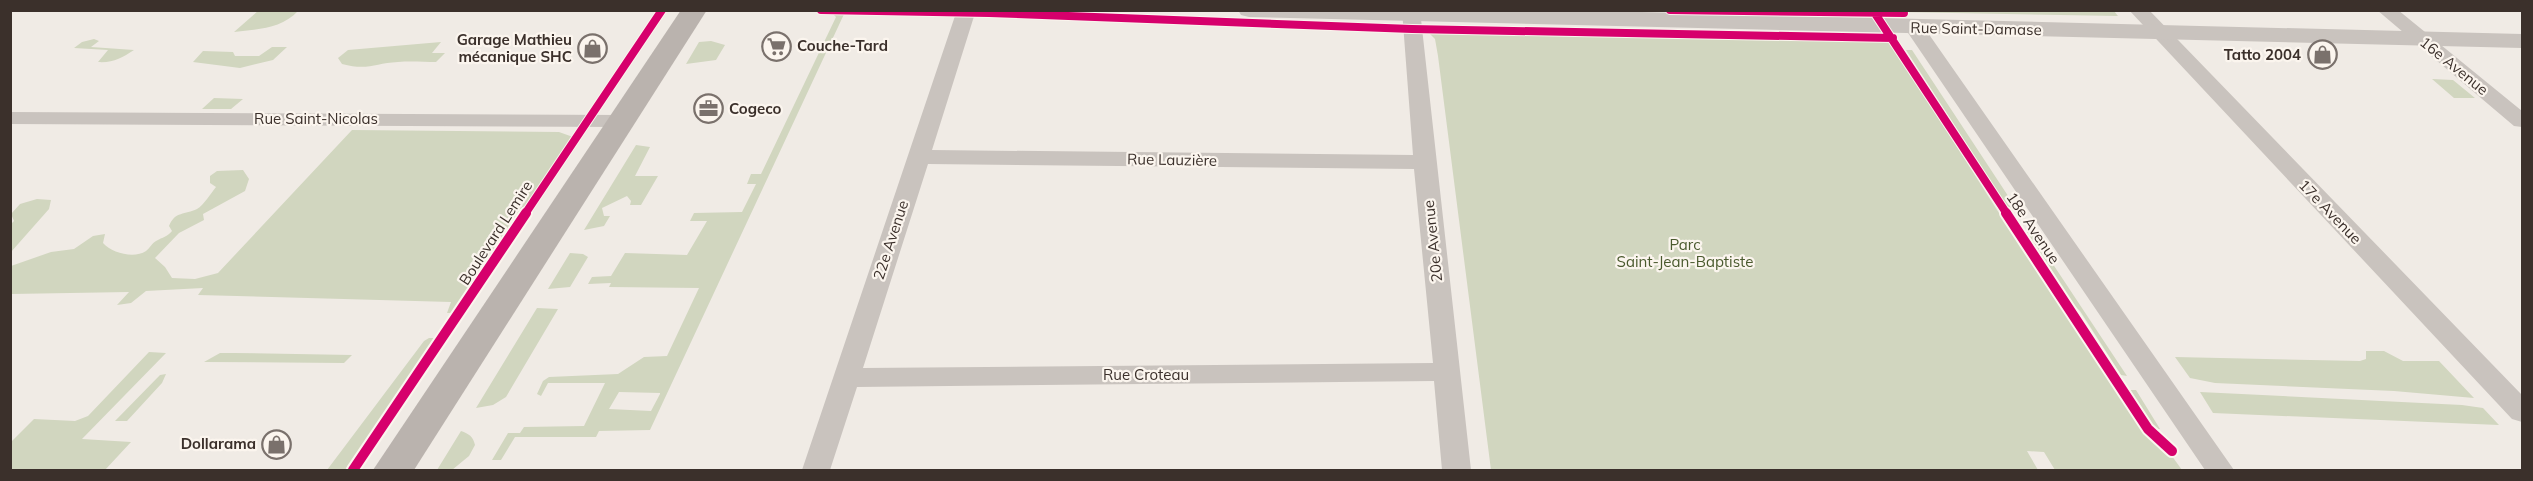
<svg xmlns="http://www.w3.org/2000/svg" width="2533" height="481" font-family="Mulish,sans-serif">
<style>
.green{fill:#d1d6bf;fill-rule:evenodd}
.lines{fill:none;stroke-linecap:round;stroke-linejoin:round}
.minor{fill:#c9c3be;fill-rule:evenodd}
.tertiary{fill:#c9c3be;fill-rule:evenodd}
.secondary{fill:#bab3ae;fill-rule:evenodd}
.cycleway-far1-casing{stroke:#fbf5ee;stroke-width:10}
.cycleway-casing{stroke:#fbf5ee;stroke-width:14}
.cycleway-far1{stroke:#d6006c;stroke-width:8}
.cycleway{stroke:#d6006c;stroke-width:10}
.labels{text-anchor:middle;stroke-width:4.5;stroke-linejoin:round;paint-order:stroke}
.street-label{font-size:15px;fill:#3b302b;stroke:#fbf5ee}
.poi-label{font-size:15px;font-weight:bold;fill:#3b302b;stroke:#fbf5ee;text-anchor:end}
.park-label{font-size:15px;fill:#4a5a2e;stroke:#fbf5ee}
</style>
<rect width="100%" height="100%" fill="#f0ebe5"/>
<path class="green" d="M 259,10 L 298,10 L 298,11 C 281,29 258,29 234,32 Z
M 2114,11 L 2118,16 L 1843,11 L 2114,10 Z
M 835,12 L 845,12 L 650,430 L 599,431 L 596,437 L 515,437 L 501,460 L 492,460 L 508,433 L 520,433 L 524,427 L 584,426 L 605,383 L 548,383 L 541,396 L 537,394 L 543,381 L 549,377 L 618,374 L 644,357 L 667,356 L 699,288 L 609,287 L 611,283 L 588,284 L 592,277 L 611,276 L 625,253 L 687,255 L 707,221 L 690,221 L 694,213 L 742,212 L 756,184 L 747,184 L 751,174 L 761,174 L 836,17 L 833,14 ZM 619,392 L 660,393 L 660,394 L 651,411 L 609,409 Z
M 1427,31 L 1890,42 L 1999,213 L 2142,430 L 2169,452 L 2182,470 L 2055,470 L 2044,452 L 2027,451 L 2038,470 L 1491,470 L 1438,56 L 1435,39 Z
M 94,39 L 99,41 L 91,47 L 134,50 C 122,58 113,63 98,62 L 108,50 L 74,48 L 82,42 Z
M 711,41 L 725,45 L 716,60 L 686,64 L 699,42 Z
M 441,42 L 432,53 L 445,53 L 436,62 C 424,62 411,61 398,62 C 375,63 368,71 342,64 L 338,58 L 348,50 Z
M 272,47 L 287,47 L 273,60 L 240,68 L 193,62 L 203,51 L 233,52 L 235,56 L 259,56 Z
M 1906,50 L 1912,50 L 2018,211 L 2010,211 Z
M 2432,79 L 2453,80 L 2475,98 L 2454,98 Z
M 214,98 L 243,99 L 231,109 L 202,109 Z
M 352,130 L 559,132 L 573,137 L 455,313 L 447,313 L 451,302 L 198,295 L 203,288 L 146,291 L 131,303 L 117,305 L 129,292 L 11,294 L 11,266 L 51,252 L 74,249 L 93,236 L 105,234 L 103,243 C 112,253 134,259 146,251 C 150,248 152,243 156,241 C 163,237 167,237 172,231 L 169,226 C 175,211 185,215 197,209 C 204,205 211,193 216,187 L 210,183 L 210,176 L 217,171 L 243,170 L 249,179 L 245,191 L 203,214 L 204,220 L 179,233 L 155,258 L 165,267 L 172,278 L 195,279 L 218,273 Z
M 636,145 L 650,147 L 635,176 L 658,176 L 641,205 L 630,205 L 631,201 L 627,196 L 602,208 L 604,216 L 610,216 L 604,226 L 584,230 Z
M 37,199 L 51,200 L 49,209 L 11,252 L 11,224 L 14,221 L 11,214 L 20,204 Z
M 2031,231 L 2127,376 L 2121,375 L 2080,311 C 2057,290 2042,259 2026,232 Z
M 570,253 L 583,254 L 588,257 L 570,287 L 548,289 Z
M 537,308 L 558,309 L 506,397 L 493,405 L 476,408 Z
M 429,338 L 437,338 L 345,470 L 327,470 L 424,341 Z
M 2366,351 L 2384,351 L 2403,361 L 2439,361 L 2474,398 L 2394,391 L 2215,383 L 2190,378 L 2175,357 L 2360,361 L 2366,359 Z
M 149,352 L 166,353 L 82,439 L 131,442 L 105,470 L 11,470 L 11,442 L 34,419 L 75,421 L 88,416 Z
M 220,353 L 234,353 L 352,355 L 344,363 L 204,362 Z
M 166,374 L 162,383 L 127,421 L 115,421 L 160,375 Z
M 2127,390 L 2136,390 L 2160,429 L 2152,430 Z
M 2200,392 L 2462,405 L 2483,408 L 2499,425 L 2213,413 Z
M 461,431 C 469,434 473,436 475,445 L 469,456 L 452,470 L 437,470 Z"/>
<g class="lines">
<path class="minor" d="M 957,10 L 976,10 L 932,150 L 1413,155 L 1402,10 L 1420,10 L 1471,470 L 1442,470 L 1434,381 L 857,387 L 830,470 L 802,470 ZM 928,164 L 1414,169 L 1433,363 L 863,368 Z
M 2129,10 L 2149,10 L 2522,395 L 2522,422 L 2512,419 Z
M 2377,10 L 2398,10 L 2522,111 L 2522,127 L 2514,126 Z
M 1914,21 L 1921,23 L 2234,470 L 2205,470 L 1904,27 L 1907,23 Z
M 10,112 L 622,115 L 630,116 L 633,121 L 630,126 L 622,127 L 10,124 Z"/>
<path class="tertiary" d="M 1238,10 L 1563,10 L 2522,34 L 2522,48 L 1249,17 L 1241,15 Z"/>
<path class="secondary" d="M 681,10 L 707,10 L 414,470 L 373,470 Z"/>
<defs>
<path id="cycleway-far1" d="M 821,10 L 989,13 L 1412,29 L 1893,38
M 1670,10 L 1904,13
M 1876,15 L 2007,214
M 525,214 L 662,10"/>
<path id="cycleway" d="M 2006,213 L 2148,429 L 2172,451
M 353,470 L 526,213"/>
</defs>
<use href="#cycleway-far1" class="cycleway-far1-casing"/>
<use href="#cycleway" class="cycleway-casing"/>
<use href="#cycleway-far1" class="cycleway-far1"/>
<use href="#cycleway" class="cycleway"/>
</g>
<defs>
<symbol id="supermarket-ring" viewBox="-11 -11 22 22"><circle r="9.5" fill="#fbf5ee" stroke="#7a716c" stroke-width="1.5"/><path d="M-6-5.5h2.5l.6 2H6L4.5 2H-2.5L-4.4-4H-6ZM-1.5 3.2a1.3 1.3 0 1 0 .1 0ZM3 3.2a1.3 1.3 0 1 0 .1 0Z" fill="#7a716c"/></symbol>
<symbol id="shop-ring" viewBox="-11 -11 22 22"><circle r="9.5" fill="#fbf5ee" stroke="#7a716c" stroke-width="1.5"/><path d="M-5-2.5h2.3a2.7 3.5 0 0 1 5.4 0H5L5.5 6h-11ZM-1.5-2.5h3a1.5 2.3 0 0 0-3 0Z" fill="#7a716c"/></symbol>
<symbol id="office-ring" viewBox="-11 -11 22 22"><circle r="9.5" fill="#fbf5ee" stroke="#7a716c" stroke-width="1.5"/><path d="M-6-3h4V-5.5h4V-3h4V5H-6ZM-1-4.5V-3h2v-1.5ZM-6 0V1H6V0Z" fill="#7a716c"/></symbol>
</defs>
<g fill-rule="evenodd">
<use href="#supermarket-ring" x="760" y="30" width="33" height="33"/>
<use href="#shop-ring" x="576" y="32" width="33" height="33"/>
<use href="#shop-ring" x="2306" y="38" width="33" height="33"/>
<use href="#office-ring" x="692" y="92" width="33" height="33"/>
<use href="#shop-ring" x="260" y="428" width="33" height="33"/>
</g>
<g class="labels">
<g class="street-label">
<text transform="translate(1976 29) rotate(1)" y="5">Rue Saint-Damase</text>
<text transform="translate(2454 66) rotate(39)" y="5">16e Avenue</text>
<text x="316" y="124">Rue Saint-Nicolas</text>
<text transform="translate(1172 160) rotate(1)" y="5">Rue Lauzière</text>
<text transform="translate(2330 212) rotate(46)" y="5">17e Avenue</text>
<text transform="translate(2033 228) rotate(56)" y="5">18e Avenue</text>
<text transform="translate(496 233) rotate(-57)" y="5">Boulevard Lemire</text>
<text transform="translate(891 240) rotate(-72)" y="5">22e Avenue</text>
<text transform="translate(1433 241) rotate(-96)" y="5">20e Avenue</text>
<text x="1146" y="380">Rue Croteau</text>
</g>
<g class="poi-label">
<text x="572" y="45">Garage Mathieu<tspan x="572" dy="17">mécanique SHC</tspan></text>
<text x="797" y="51" text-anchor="start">Couche-Tard</text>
<text x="2301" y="60">Tatto 2004</text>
<text x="729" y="114" text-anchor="start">Cogeco</text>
<text x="256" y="449">Dollarama</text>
</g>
<g class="park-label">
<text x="1685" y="250">Parc<tspan x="1685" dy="17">Saint-Jean-Baptiste</tspan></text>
</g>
</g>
<rect width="2533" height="481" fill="none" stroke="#3b302b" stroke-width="24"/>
</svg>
